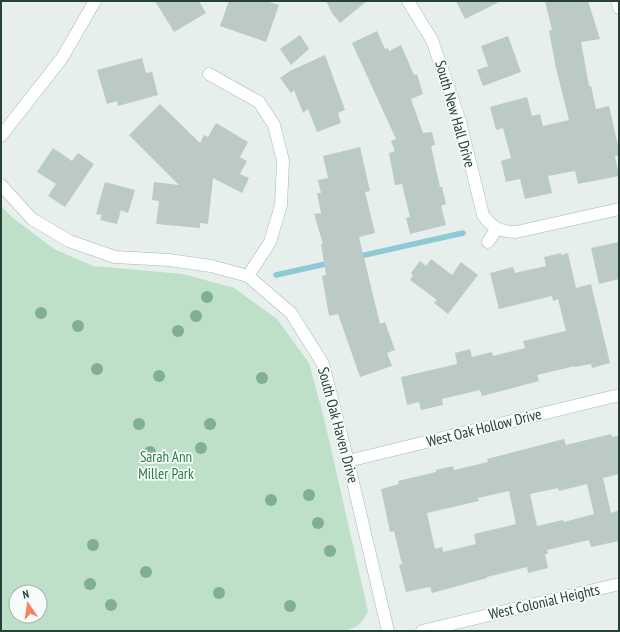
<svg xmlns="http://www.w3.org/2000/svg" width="620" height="632" font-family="'PT Sans Narrow',sans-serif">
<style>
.green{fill:#bfe0c8;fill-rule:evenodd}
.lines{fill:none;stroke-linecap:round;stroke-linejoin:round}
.stream{stroke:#8ec9d4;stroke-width:5.5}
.building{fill:#bbcac4;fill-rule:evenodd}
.minor-casing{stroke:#a8b8b2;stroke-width:13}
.minor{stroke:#fff;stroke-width:12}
.tree{fill:#80af93}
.labels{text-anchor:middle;stroke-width:3.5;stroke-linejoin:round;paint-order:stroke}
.street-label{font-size:15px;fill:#24423a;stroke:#f7fbf9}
.park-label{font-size:15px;fill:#2d7a4b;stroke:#f7fbf9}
</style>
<rect width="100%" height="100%" fill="#e6efeb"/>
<path class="green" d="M 1,206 L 13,218 L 54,249 L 93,266 L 183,274 L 234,288 L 277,319 L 309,363 L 324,418 L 368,611 C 363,623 357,628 344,631 L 1,631 ZM 16,592 L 40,592 L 40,616 L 16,616 Z"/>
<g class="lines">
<path class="stream" d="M 356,257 L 463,233
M 276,275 L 330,263"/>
</g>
<path class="building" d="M 155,1 L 199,1 L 206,13 L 174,32 Z
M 229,1 L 266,1 L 279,5 L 266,42 L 220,26 Z
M 326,1 L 367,1 L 340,23 L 332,13 Z
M 456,1 L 501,1 L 465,19 Z
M 545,1 L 588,1 L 600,39 L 581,42 L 589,86 L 591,86 L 596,109 L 609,106 L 619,150 L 619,155 L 615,156 L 619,176 L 578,184 L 575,171 L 548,176 L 552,193 L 525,199 L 520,179 L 506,182 L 501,161 L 511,158 L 503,128 L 496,130 L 490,107 L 527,97 L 532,116 L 540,114 L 543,126 L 569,120 L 556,68 L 549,31 L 552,30 Z
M 377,31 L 385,49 L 388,48 L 389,51 L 401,45 L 414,75 L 417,74 L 423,94 L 411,99 L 423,133 L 432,132 L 435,145 L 431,146 L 440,187 L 442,187 L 446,204 L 441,206 L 446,225 L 410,234 L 406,218 L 410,217 L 402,184 L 395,185 L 389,153 L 395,151 L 391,141 L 396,139 L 352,43 Z
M 300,35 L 309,49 L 291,65 L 280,49 Z
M 508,36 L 521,72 L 483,86 L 477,70 L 488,66 L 481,46 Z
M 325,55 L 345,110 L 338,113 L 341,123 L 317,132 L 308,109 L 303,113 L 294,90 L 291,93 L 280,78 L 290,71 Z
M 142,58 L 146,73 L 152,72 L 158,95 L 118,106 L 117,101 L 107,104 L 97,70 Z
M 160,104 L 200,143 L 204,135 L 208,137 L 216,123 L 248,142 L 240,157 L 247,161 L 240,174 L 249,178 L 242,193 L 213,178 L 208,224 L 200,223 L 200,228 L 156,224 L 159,201 L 152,200 L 154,182 L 179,185 L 129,135 Z
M 360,147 L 370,191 L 365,192 L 375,233 L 359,237 L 380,324 L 385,322 L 395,350 L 387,353 L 392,366 L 360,377 L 338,314 L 329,316 L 322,276 L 326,275 L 321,244 L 323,244 L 314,214 L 321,213 L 317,193 L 321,193 L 318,180 L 328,178 L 323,156 Z
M 53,148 L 72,161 L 78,153 L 94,164 L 65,207 L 48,196 L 56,184 L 37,172 Z
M 105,182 L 135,190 L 128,213 L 121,210 L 117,224 L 100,220 L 102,215 L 96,214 Z
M 619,242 L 619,279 L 599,284 L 591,248 Z
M 561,253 L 561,255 L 568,253 L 576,288 L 591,284 L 610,363 L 592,368 L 591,364 L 575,367 L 575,366 L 537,375 L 539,381 L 482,396 L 480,390 L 442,399 L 443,405 L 421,410 L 419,402 L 407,405 L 401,377 L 457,364 L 455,353 L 470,349 L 472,357 L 492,352 L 493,356 L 525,348 L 523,341 L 566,331 L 558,299 L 553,301 L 552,296 L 499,309 L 490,273 L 513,267 L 515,273 L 546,266 L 544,257 Z
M 431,259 L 452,275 L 461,262 L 478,275 L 448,314 L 434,303 L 437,300 L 410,280 L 413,275 L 411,273 L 420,261 L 426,266 Z
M 611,434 L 612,437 L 619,436 L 619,474 L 603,478 L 611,513 L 619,510 L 619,541 L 591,547 L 589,540 L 547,550 L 548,554 L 545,554 L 548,568 L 528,573 L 527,567 L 487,577 L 487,578 L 432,593 L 430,587 L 406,592 L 399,565 L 402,564 L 394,531 L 390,532 L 381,489 L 399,484 L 398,481 L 436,472 L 436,470 L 453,466 L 454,470 L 488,462 L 487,459 L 564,439 L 566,445 ZM 587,484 L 594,514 L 564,522 L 563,520 L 537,526 L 530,494 L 558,488 L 559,491 ZM 509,491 L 516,524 L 474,534 L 476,544 L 443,552 L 442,547 L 435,549 L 427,513 L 479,501 L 478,498 Z"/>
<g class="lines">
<defs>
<path id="minor" d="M 408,1 L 432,40 L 460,121 L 483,215 C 492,228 501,232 516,232 L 619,209
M 617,1 L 619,8
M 209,74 L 259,102 L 274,125 L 283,161 L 281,205 L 270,242 L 248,276
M 1,136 L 62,58 L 95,1
M 1,185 L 32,219 L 69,241 L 115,257 L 169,260 L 211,266 L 248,276 L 291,313 L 323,364 L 348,461 L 388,631
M 488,242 L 497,228
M 348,461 L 619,395
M 422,631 L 619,584"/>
</defs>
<use href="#minor" class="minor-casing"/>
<use href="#minor" class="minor"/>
</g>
<g class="tree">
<circle cx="207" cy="297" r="6"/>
<circle cx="41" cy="313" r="6"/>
<circle cx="196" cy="316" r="6"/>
<circle cx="78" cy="326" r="6"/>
<circle cx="178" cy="331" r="6"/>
<circle cx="97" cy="369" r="6"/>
<circle cx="159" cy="376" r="6"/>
<circle cx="262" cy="378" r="6"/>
<circle cx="139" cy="424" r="6"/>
<circle cx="210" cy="424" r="6"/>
<circle cx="201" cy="448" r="6"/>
<circle cx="150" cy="452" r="6"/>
<circle cx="309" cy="495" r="6"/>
<circle cx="271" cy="500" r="6"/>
<circle cx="318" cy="523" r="6"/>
<circle cx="93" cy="545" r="6"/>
<circle cx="330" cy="551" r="6"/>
<circle cx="146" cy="572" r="6"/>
<circle cx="90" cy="584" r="6"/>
<circle cx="219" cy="593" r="6"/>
<circle cx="111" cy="605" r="6"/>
<circle cx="290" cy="606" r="6"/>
</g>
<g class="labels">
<g class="street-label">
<text transform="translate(455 114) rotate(74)" y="5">South New Hall Drive</text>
<text transform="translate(338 425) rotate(75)" y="5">South Oak Haven Drive</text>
<text transform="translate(484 428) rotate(-14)" y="5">West Oak Hollow Drive</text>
<text transform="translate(544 602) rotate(-13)" y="5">West Colonial Heights</text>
</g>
<g class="park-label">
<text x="166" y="462">Sarah Ann<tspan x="166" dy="17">Miller Park</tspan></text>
</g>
</g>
<rect width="620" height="632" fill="none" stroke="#24423a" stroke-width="4"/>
<g transform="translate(28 604) rotate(347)"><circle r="19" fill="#f7fbf9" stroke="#a3b1ad"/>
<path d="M0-3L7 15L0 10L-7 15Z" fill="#f4845f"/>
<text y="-6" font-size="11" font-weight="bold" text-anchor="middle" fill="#24423a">N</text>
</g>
</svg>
